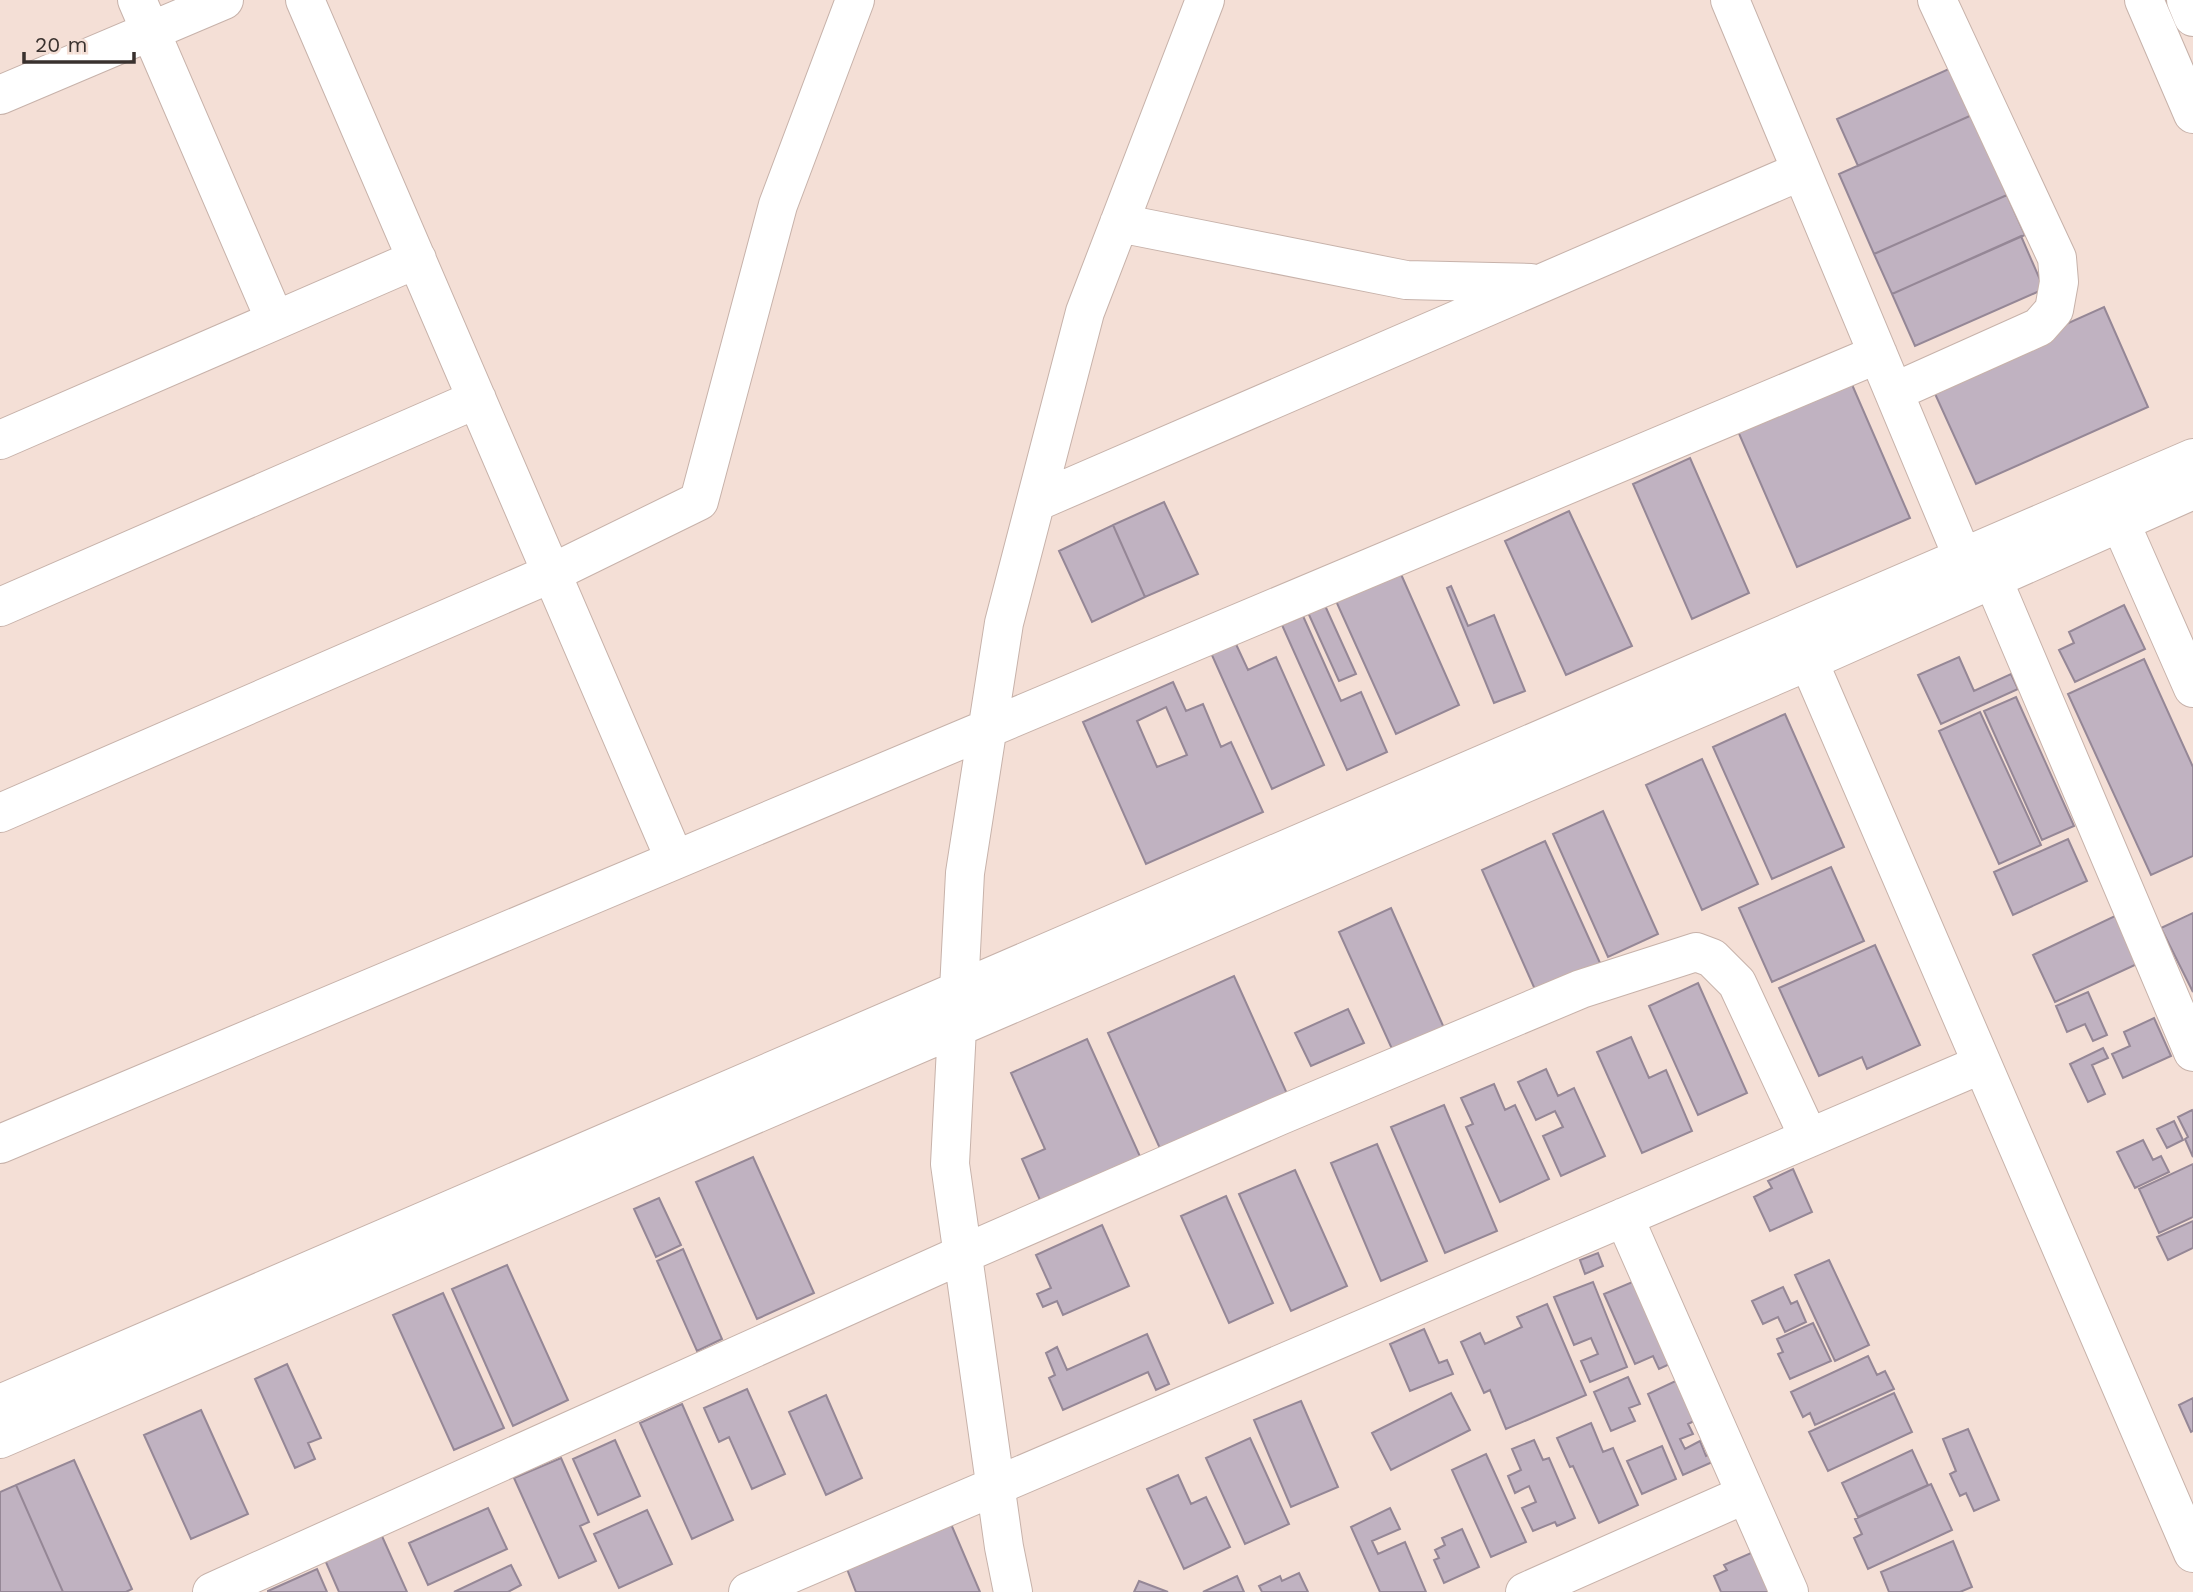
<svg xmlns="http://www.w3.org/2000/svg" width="2193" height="1592" font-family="'Work Sans',sans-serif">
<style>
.building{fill:#c0b2c1;stroke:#958796;stroke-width:2;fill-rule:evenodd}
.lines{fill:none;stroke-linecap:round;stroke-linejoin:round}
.minor-casing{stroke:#c7b2aa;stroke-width:40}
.minor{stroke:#fff;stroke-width:38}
</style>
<rect width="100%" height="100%" fill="#f4dfd6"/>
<path class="building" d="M 1951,68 L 1972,115 L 1858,166 L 1837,119 Z
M 1972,115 L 2007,195 L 1874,254 L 1839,174 Z
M 2007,195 L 2025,235 L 1892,294 L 1874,254 Z
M 2021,236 L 2044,289 L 1915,346 L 1892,294 Z
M 2104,307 L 2148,407 L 1976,484 L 1931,385 Z
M 1850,380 L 1910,518 L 1797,567 L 1737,429 Z
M 1690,458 L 1749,593 L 1692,619 L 1633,484 Z
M 1164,502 L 1198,574 L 1145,597 L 1113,525 Z
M 1569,511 L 1632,646 L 1566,675 L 1505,541 Z
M 1113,525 L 1145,597 L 1092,622 L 1059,551 Z
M 1400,572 L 1459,705 L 1396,734 L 1336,601 Z
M 1451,586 L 1468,626 L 1494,615 L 1525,691 L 1494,703 L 1447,588 Z
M 1322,599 L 1356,674 L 1339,681 L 1305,606 Z
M 2124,605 L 2145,649 L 2075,682 L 2059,650 L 2074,643 L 2069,632 Z
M 1303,616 L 1341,701 L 1361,692 L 1387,752 L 1347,770 L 1282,625 Z
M 1235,642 L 1248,670 L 1276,657 L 1324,765 L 1272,789 L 1211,653 Z
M 1959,657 L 1974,691 L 2011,674 L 2018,689 L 1941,724 L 1918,675 Z
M 2144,659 L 2193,767 L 2193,856 L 2151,875 L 2068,694 Z
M 1173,682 L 1186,711 L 1203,704 L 1221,747 L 1231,742 L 1263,812 L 1146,864 L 1083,722 ZM 1166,707 L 1187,755 L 1157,767 L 1137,721 Z
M 2016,697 L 2074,826 L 2042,840 L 1984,711 Z
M 1980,712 L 2041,845 L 1999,864 L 1939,731 Z
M 1785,714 L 1844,847 L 1772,879 L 1713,747 Z
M 1702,759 L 1758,884 L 1702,910 L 1646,785 Z
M 1603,811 L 1658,934 L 1608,957 L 1553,834 Z
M 2068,839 L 2087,881 L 2013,915 L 1994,872 Z
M 1545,841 L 1605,974 L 1541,1003 L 1482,870 Z
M 1831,867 L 1864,941 L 1772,982 L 1739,908 Z
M 1391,908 L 1448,1037 L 1397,1060 L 1339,932 Z
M 2193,913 L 2193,992 L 2161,928 Z
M 2115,916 L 2137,964 L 2055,1002 L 2033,955 Z
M 1875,945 L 1920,1045 L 1867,1069 L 1862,1057 L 1819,1076 L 1779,988 Z
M 1234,976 L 1293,1107 L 1167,1164 L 1108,1033 Z
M 1698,983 L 1747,1093 L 1698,1115 L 1649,1006 Z
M 2088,992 L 2107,1035 L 2093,1041 L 2085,1024 L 2067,1032 L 2056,1006 Z
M 1348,1009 L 1364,1043 L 1311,1066 L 1295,1033 Z
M 2154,1018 L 2171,1056 L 2123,1078 L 2112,1054 L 2130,1046 L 2124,1032 Z
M 1631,1037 L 1649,1078 L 1666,1070 L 1692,1131 L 1642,1153 L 1597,1052 Z
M 1087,1039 L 1147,1172 L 1047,1216 L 1022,1159 L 1045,1149 L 1011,1073 Z
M 2103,1048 L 2108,1058 L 2092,1065 L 2105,1094 L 2088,1102 L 2070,1064 Z
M 1546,1069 L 1558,1096 L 1574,1088 L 1605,1156 L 1561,1176 L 1543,1136 L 1563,1127 L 1555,1111 L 1536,1120 L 1518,1082 Z
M 1494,1084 L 1505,1110 L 1515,1105 L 1549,1179 L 1500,1202 L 1466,1127 L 1473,1124 L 1461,1098 Z
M 1444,1105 L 1497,1231 L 1445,1253 L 1391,1127 Z
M 2192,1110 L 2193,1112 L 2193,1157 L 2185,1139 L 2188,1137 L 2178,1117 Z
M 2174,1121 L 2183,1140 L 2167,1148 L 2157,1129 Z
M 2143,1140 L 2153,1160 L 2161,1156 L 2169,1172 L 2135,1188 L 2117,1152 Z
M 1377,1144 L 1427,1261 L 1381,1281 L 1331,1163 Z
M 753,1157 L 814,1293 L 757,1319 L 696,1182 Z
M 2193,1164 L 2193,1217 L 2159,1233 L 2139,1189 Z
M 1793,1169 L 1812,1212 L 1770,1231 L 1754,1197 L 1772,1188 L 1768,1181 Z
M 1295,1170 L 1347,1286 L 1291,1311 L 1239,1194 Z
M 1226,1196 L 1273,1303 L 1229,1323 L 1181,1216 Z
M 659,1198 L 681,1245 L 656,1257 L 634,1209 Z
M 2193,1221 L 2193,1248 L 2168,1260 L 2157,1237 Z
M 1102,1225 L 1129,1286 L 1063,1315 L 1057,1301 L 1043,1307 L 1037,1294 L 1051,1288 L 1036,1255 Z
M 683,1249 L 722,1339 L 697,1351 L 657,1261 Z
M 1598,1253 L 1603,1266 L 1585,1274 L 1580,1260 Z
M 1829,1260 L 1869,1345 L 1835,1361 L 1795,1275 Z
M 507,1265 L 568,1400 L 513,1426 L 452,1289 Z
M 1649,1275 L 1685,1357 L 1659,1369 L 1653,1356 L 1635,1364 L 1604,1294 Z
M 1593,1282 L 1627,1367 L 1590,1382 L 1581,1361 L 1598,1354 L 1591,1338 L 1574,1345 L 1554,1297 Z
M 1783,1287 L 1791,1304 L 1797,1301 L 1806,1322 L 1785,1332 L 1778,1317 L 1763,1324 L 1752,1301 Z
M 443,1293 L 504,1428 L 454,1450 L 393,1315 Z
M 1547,1304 L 1586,1395 L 1506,1429 L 1490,1390 L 1484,1393 L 1461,1342 L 1480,1333 L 1485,1344 L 1522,1327 L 1517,1317 Z
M 1813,1323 L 1831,1361 L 1790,1379 L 1778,1354 L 1783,1352 L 1777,1339 Z
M 1424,1329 L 1439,1363 L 1447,1360 L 1453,1374 L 1410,1391 L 1390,1344 Z
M 1147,1334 L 1169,1384 L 1156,1390 L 1148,1372 L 1063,1410 L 1049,1378 L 1055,1375 L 1046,1353 L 1057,1347 L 1067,1370 Z
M 1868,1356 L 1877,1375 L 1885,1371 L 1894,1389 L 1815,1425 L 1810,1413 L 1803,1417 L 1791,1392 Z
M 287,1364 L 321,1438 L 308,1443 L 315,1459 L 295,1468 L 255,1379 Z
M 1628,1377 L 1640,1404 L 1629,1408 L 1635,1421 L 1611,1431 L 1594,1392 Z
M 1684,1377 L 1702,1417 L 1688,1424 L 1693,1434 L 1680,1439 L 1685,1449 L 1700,1441 L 1706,1456 L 1713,1453 L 1717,1460 L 1683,1475 L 1648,1394 Z
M 747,1389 L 785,1474 L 752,1489 L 729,1437 L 719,1442 L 704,1408 Z
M 1451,1393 L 1470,1430 L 1391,1470 L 1372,1433 Z
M 1894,1393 L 1912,1432 L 1828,1471 L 1809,1432 Z
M 826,1395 L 862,1478 L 826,1495 L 789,1412 Z
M 2193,1398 L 2193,1431 L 2191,1432 L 2179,1405 Z
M 1301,1401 L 1338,1487 L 1291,1507 L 1254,1420 Z
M 682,1404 L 733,1520 L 692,1539 L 640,1423 Z
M 201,1410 L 248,1514 L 191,1539 L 144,1435 Z
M 1591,1423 L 1603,1452 L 1613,1448 L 1638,1505 L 1599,1523 L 1573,1466 L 1570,1467 L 1557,1438 Z
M 1968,1429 L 1999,1500 L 1974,1511 L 1966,1493 L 1960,1496 L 1950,1474 L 1956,1471 L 1943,1439 Z
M 1250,1438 L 1289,1524 L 1245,1544 L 1206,1458 Z
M 615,1440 L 640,1496 L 598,1515 L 573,1459 Z
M 1534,1440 L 1543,1460 L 1549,1458 L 1575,1518 L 1557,1526 L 1555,1522 L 1533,1531 L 1522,1508 L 1536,1502 L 1529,1486 L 1515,1493 L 1508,1476 L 1521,1470 L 1512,1449 Z
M 1662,1446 L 1676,1479 L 1642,1494 L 1627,1461 Z
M 1912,1450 L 1928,1485 L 1858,1517 L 1842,1483 Z
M 1486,1454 L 1526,1542 L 1491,1557 L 1452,1470 Z
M 561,1458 L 589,1522 L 580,1526 L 596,1561 L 559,1578 L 514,1478 Z
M 74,1460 L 132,1589 L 126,1592 L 63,1592 L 16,1485 Z
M 1178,1475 L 1191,1504 L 1206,1497 L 1230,1547 L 1184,1569 L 1147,1489 Z
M 1931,1484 L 1952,1530 L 1868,1569 L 1854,1538 L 1862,1534 L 1855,1519 Z
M 16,1485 L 63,1592 L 0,1592 L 0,1492 Z
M 488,1508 L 507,1549 L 428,1585 L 409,1543 Z
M 1390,1508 L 1400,1529 L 1372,1541 L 1378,1554 L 1405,1542 L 1426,1592 L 1380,1592 L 1351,1527 Z
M 647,1510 L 672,1564 L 619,1588 L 594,1534 Z
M 951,1524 L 980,1592 L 856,1592 L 847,1569 Z
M 1462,1529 L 1479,1567 L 1444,1583 L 1434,1560 L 1439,1558 L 1435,1550 L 1445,1545 L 1442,1538 Z
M 381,1534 L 407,1592 L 339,1592 L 325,1560 Z
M 1953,1541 L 1972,1587 L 1960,1592 L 1889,1592 L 1881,1572 Z
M 1760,1549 L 1779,1592 L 1721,1592 L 1714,1576 L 1727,1570 L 1724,1565 Z
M 511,1565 L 521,1585 L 508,1592 L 454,1592 Z
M 317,1569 L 327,1592 L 268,1592 L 268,1591 Z
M 1299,1573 L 1308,1592 L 1262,1592 L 1259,1586 L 1280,1576 L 1282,1581 Z
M 1237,1576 L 1244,1592 L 1203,1592 Z
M 1139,1581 L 1168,1592 L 1134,1592 Z"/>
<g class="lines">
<defs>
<path id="minor" d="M 137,0 L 275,320
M 305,0 L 675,860
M 1730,0 L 1963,558
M 2144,0 L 2193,114
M 2186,0 L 2193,17
M 0,95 L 224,0
M 1119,223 L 1406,280 L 1531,283
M 1894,392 L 2039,327 L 2054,310 L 2059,282 L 2057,258 L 1937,0
M 0,440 L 417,259
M 1036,502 L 1801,171
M 2120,522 L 2193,688
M 1993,580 L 2193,1052
M 0,607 L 477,399
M 1799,639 L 2193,1553
M 0,813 L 552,573 L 699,501 L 778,205 L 855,0
M 0,1144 L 1878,354
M 1624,1217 L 1789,1592
M 0,1404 L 2193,458
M 0,1439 L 1809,661 L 2193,490
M 212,1592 L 963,1254 L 1279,1116 L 1581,989 L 1696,952 L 1712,958 L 1737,983 L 1809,1138
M 748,1592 L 1982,1064
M 1013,1592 L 1004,1547 L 950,1164 L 965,873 L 1004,623 L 1085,312 L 1205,0
M 1525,1592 L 1746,1494"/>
</defs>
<use href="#minor" class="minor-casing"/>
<use href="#minor" class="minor"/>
</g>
<path d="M24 52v10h110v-10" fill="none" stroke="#39312e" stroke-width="3.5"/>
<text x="35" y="52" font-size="21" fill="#39312e" stroke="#f4dfd6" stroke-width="5" paint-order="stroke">20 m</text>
</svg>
